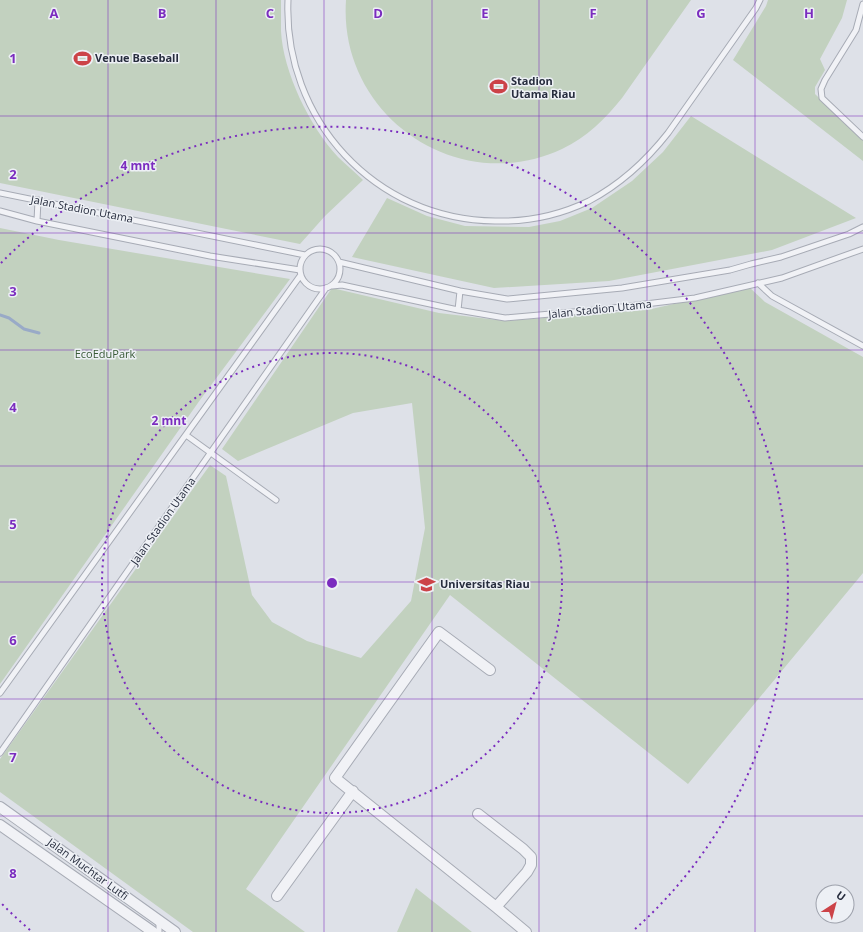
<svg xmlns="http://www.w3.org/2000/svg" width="863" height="932" font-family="'Open Sans',sans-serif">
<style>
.green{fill:#c2d1bf}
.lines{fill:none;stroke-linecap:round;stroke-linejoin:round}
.stream{stroke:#99aac7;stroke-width:3}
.service-casing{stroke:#a7abb5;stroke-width:7}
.minor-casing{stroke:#a7abb5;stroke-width:12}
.service{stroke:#f1f2f6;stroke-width:5}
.minor{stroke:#f1f2f6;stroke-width:10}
.grid{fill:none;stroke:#7b2cbf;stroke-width:1;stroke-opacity:0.55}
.ring{fill:none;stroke:#7b2cbf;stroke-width:2;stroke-dasharray:2 4}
.labels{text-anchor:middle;stroke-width:3;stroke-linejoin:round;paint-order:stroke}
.poi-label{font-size:11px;font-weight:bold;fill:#272d3e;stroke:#edf0f5;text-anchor:start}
.street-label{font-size:11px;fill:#272d3e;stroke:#edf0f5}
.park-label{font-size:11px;fill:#385a35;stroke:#edf0f5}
.grid-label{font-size:13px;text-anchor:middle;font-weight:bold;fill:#7b2cbf;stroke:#edf0f5;stroke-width:3;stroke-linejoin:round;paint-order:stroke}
.centre{fill:#7b2cbf;stroke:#edf0f5;stroke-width:2}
.ring-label{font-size:12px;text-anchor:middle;font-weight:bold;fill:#7b2cbf;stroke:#edf0f5;stroke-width:3;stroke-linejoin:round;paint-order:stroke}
</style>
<rect width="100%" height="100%" fill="#dee1e8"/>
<path class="green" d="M 0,0 L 281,0 C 281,10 281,20 281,31 C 283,72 310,127 338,157 C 346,165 355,172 363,180 L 325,216 L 300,244 L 0,183 Z
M 346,0 L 691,0 L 622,98 C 605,119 587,137 562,149 C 457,198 338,115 346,0 Z
M 768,0 L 847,0 L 842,18 L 820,59 L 825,70 L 815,87 L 815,94 L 863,140 L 863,161 L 733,60 L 766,6 Z
M 691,116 L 856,218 L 772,250 L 609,281 L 494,288 L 352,257 L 387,198 L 427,216 L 465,226 L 529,227 L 560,221 L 592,208 L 632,181 L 663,152 Z
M 0,228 L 59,240 L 290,279 L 200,400 L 0,684 Z
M 749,287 L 765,302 L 863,357 L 863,573 L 688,784 L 450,595 L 246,889 L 305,932 L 193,932 L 0,792 L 0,759 L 210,465 L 226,476 L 252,595 L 272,622 L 307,641 L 361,658 L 411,601 L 425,528 L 412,403 L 353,413 L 238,461 L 222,449 L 332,288 L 439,313 L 506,321 L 647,310 Z
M 416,888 L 472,932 L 397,932 Z"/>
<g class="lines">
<path class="stream" d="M 0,315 L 9,318 L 24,329 L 39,333"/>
<defs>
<path id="service" d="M 288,0 C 283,119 375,220 495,221 C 527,222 560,215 589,201 C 621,184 646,161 668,133 L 756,8 L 760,0
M 863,4 L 856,30 L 825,80 L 821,89 L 822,98 L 863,137
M 0,193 L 305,255
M 0,211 L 37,221 L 210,256 L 300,270
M 37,221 L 38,200
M300 269a20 20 0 1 1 40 0a20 20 0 1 1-40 0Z
M 339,262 L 460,291 L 507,299 L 622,288 L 730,270 L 751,264 L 781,257 L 849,234 L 863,227
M 758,283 L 772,296 L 863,346
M 332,286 L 342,285 L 458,310 L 505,318 L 596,310 L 695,298 L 782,278 L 863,249
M 458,310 L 460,291
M 186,435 L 276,500
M 0,693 L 300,276
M 0,753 L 326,288
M 159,932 L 159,922"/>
<path id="minor" d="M 490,670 L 439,632 L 335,778 L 496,907 L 526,932
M 0,807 L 175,932
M 478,814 L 523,849 L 531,857 L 531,865 L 527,872 L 496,907
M 0,825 L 153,932
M 277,896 L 353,791"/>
</defs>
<use href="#service" class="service-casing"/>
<use href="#minor" class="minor-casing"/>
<use href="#service" class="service"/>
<use href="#minor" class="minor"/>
</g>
<path class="grid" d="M 108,0 L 108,932M 216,0 L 216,932M 324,0 L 324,932M 432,0 L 432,932M 539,0 L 539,932M 647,0 L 647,932M 755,0 L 755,932M 0,116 L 863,116M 0,233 L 863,233M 0,350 L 863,350M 0,466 L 863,466M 0,582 L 863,582M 0,699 L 863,699M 0,816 L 863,816"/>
<g class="ring">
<circle cx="332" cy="583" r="230"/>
<path d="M30 930A460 460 0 0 1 1 903M1 263A460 460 0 1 1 634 930"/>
</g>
<defs>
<symbol id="stadium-bare" viewBox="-9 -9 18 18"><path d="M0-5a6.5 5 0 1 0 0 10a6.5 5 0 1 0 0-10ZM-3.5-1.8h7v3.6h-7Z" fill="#cc4348" stroke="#edf0f5" stroke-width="2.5" paint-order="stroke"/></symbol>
<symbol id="university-bare" viewBox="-9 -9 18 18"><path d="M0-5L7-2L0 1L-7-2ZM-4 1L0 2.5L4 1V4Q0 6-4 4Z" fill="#cc4348" stroke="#edf0f5" stroke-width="2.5" paint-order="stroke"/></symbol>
</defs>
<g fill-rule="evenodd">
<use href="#stadium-bare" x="70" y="46" width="25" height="25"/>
<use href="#stadium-bare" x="486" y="74" width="25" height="25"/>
<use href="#university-bare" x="414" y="572" width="25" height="25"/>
</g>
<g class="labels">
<g class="poi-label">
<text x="95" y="62">Venue Baseball</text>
<text x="511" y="85">Stadion<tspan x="511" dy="13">Utama Riau</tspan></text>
<text x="440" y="588">Universitas Riau</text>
</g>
<g class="street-label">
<text transform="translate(82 209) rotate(11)" y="4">Jalan Stadion Utama</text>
<text transform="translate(600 309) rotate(-6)" y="4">Jalan Stadion Utama</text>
<text transform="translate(163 521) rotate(-55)" y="4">Jalan Stadion Utama</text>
<text transform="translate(88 869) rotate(36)" y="4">Jalan Muchtar Lutfi</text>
</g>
<g class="park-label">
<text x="105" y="358">EcoEduPark</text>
</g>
</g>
<g class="grid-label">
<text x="54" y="18">A</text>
<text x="162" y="18">B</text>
<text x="270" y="18">C</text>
<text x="378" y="18">D</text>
<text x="485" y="18">E</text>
<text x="593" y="18">F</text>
<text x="701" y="18">G</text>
<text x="809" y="18">H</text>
<text x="13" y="63">1</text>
<text x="13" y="179">2</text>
<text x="13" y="296">3</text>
<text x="13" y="412">4</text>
<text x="13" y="529">5</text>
<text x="13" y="645">6</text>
<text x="13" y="762">7</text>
<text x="13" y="878">8</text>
</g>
<circle cx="332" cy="583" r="6" class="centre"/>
<g class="ring-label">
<text x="138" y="170">4 mnt</text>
<text x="169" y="425">2 mnt</text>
</g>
<g transform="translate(835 904) rotate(36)"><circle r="19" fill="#edf0f5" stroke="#9ea2ac"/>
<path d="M0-3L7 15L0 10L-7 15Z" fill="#cc4348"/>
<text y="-6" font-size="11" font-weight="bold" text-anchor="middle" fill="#272d3e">U</text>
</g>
</svg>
